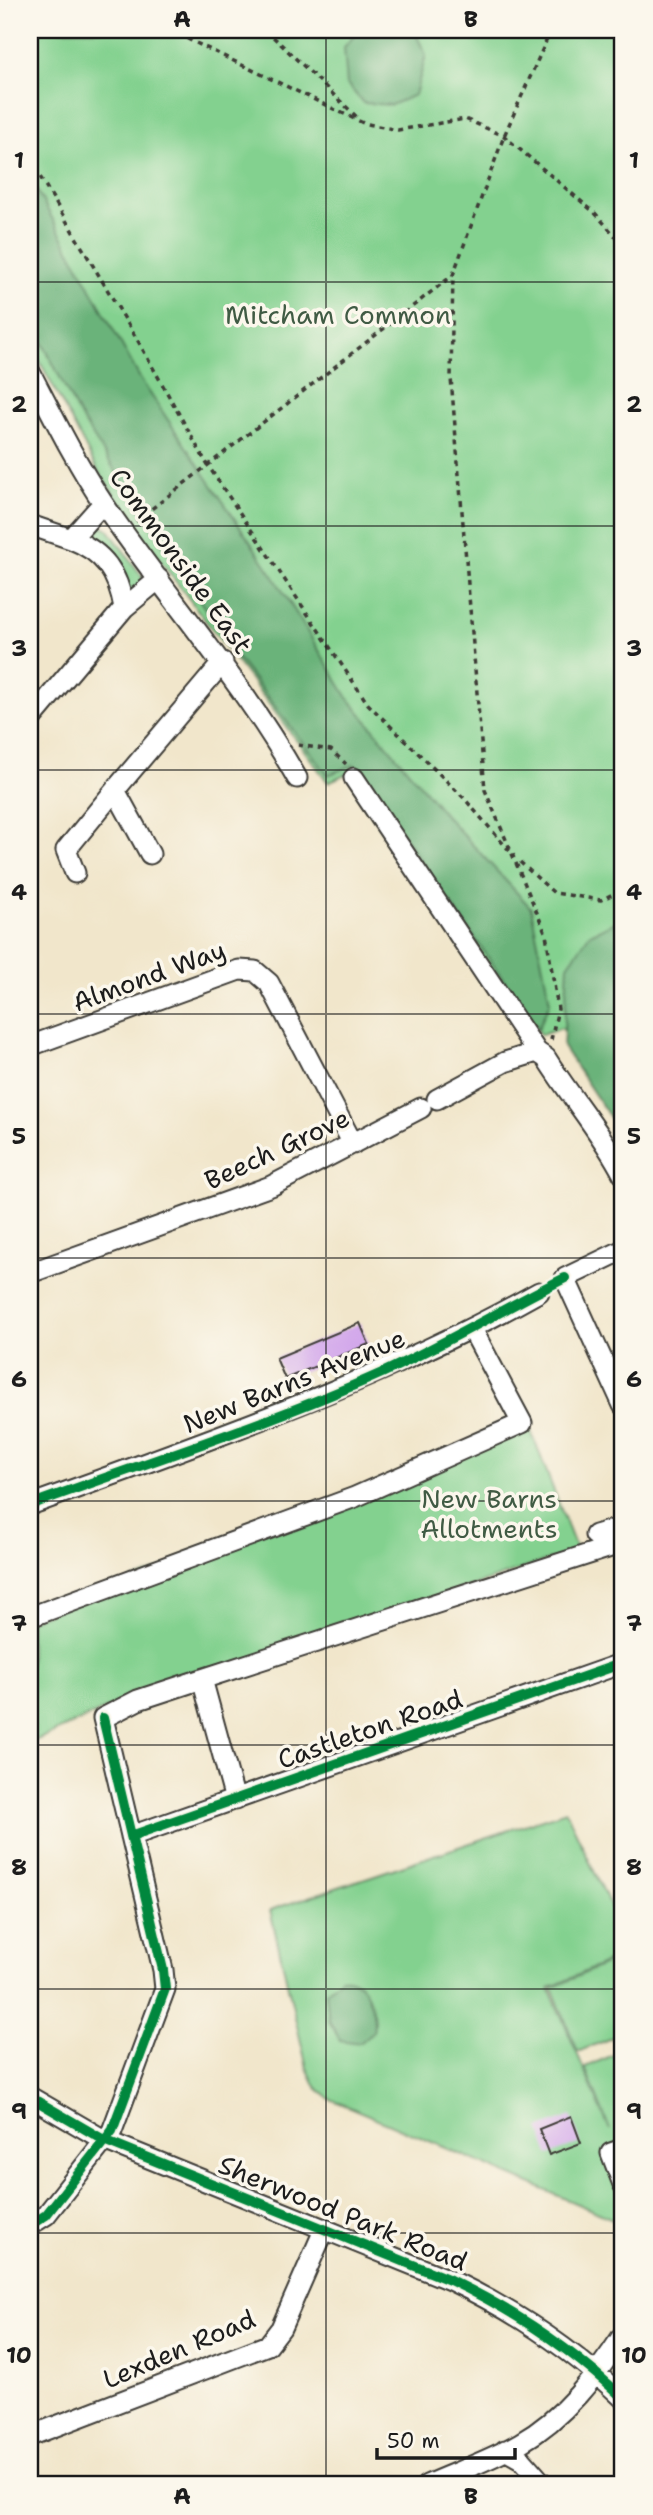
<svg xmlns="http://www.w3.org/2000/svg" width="653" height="2515" font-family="'Shantell Sans',sans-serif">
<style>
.green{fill:#83d18f;stroke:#507656;stroke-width:2}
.forest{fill:#6ab37a;stroke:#43684b;stroke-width:2}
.building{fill:#d3a8eb}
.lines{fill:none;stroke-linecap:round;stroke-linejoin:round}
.minor-casing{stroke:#3c3a36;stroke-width:23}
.path{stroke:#3c3a36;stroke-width:3.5;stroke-dasharray:5 5;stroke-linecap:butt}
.minor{stroke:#fff;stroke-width:19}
.cycleway-casing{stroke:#fbf7ec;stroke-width:15}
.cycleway{stroke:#00873e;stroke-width:10}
.grid{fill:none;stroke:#1c1c1c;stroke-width:2;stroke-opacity:0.55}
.labels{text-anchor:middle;stroke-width:7;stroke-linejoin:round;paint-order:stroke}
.park-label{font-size:26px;fill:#405b44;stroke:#fbf7ec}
.street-label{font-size:26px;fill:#1c1c1c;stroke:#fbf7ec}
.neatline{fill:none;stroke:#1c1c1c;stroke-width:2.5}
.grid-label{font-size:23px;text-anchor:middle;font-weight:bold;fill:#1c1c1c}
</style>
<rect width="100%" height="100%" fill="#fbf7ec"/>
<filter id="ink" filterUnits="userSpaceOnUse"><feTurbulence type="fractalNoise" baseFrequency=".0143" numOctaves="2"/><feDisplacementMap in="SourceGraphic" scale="14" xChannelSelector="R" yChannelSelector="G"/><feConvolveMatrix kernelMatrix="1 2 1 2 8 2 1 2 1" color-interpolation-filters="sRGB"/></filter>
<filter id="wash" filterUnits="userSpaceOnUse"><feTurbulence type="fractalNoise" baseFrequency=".00686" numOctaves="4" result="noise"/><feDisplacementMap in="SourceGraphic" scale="28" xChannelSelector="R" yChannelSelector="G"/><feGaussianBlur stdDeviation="1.57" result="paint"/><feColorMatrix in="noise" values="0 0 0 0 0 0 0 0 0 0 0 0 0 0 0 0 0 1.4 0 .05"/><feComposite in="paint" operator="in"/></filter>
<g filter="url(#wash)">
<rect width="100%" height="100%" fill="#f1e6cb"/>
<path class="green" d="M 30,30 L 623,30 L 623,1131 L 562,1028 L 541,1035 L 460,933 L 355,770 L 328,782 L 149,546 L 98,471 L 30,343 Z
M 95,522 L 108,529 L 141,575 L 143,580 L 132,591 L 127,588 C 122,576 118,561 109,551 C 101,544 92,542 88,531 Z
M 529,1426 L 577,1551 L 129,1699 L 30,1743 L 30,1620 Z
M 566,1811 L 623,1933 L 623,1955 L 549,1988 L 610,2130 L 585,2067 L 623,2051 L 623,2142 L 602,2153 L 623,2203 L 622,2223 L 328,2098 L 316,2087 L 307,2068 L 270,1910 Z
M 623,1956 L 623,2033 L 578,2052 L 552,1988 Z"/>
<path class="forest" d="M 359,30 L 414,30 L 426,55 L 415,95 L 391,105 L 363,103 L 347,84 L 344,47 Z
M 30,178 L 141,380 L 274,577 L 348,698 L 445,815 L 531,908 L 550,1002 L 538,1029 L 354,765 L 328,775 L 235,655 L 79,415 L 30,318 Z
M 623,918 L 623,1137 L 563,1047 L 568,965 L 590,934 Z
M 341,1978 C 366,1974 377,2013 373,2032 L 360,2043 L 340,2040 L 329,2021 L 326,1992 Z"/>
<g id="blocks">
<path class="building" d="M 360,1323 L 369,1344 L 285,1379 L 276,1358 Z
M 571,2116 L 581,2143 L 549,2155 L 539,2129 Z"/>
</g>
</g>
<g filter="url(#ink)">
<use href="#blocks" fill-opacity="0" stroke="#3c3a36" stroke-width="2"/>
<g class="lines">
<defs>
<path id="minor" d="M 30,372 C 53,416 75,461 103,503 C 166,596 241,679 297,778
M 30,525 L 71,539 L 103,503
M 71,539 C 104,552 118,573 124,608
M 30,720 L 124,608 L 159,579
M 354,778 L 537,1052 L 546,1058 C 571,1098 602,1133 623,1174
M 150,854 L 115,790 L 223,662
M 75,873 L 66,850 L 115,790
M 30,1046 L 239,970 L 255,971 L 269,983 L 353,1144
M 437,1099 L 505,1062 L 537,1052
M 623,1250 L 565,1278 L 623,1405
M 30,1273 L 271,1186 L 421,1108
M 30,1505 C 203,1442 377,1383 539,1292
M 595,1535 L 623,1527
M 30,1617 L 355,1497 L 522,1423 L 472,1329
M 235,1800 L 202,1679 L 623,1543
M 131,1836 L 623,1663
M 30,2097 L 104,2140 L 450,2280 C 515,2311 571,2348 623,2398
M 623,2149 L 611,2153 L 623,2184
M 30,2225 L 46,2215 L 112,2131 L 165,1989 L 163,1970 L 103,1718 L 138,1700 L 202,1679
M 30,2436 L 268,2345 L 281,2328 L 325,2228
M 505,2450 L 521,2459 L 544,2485
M 427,2485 C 458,2471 491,2460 520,2443 C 564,2418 596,2376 623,2335"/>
</defs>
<use href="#minor" class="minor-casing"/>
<path class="path" d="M 169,30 L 363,123 L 398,130 L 465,119 L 504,136 L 595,213 L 623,245
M 266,30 L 359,119
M 30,160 L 138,341 L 207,464 L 368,704 L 463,797 L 514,856
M 136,521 L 453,275
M 298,745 L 331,750 L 346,764
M 520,862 L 554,893 L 601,900 L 623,889
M 551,1040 L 558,1009 L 546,934 L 485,790 L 451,378 L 453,275 L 504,136 L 551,30"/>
<use href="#minor" class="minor"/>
<defs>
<path id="cycleway" d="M 30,1505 C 147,1462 268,1424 382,1373 C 445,1344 503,1309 565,1278
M 131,1836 L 623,1663
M 30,2097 L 104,2140 L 450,2280 C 515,2311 571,2348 623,2398
M 30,2225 L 46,2215 L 112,2131 L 165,1989 L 163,1970 L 103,1718"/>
</defs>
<use href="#cycleway" class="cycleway-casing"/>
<use href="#cycleway" class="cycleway"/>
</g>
</g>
<path class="grid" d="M 326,30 L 326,2485M 30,282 L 623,282M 30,526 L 623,526M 30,770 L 623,770M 30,1014 L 623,1014M 30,1258 L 623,1258M 30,1501 L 623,1501M 30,1745 L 623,1745M 30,1989 L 623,1989M 30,2233 L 623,2233"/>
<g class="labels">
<g class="park-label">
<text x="338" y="324">Mitcham Common</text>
<text x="489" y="1508">New Barns<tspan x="489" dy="30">Allotments</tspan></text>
</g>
<g class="street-label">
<text transform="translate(181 561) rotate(54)" y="9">Commonside East</text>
<text transform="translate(149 976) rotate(-20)" y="9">Almond Way</text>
<text transform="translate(277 1149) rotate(-25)" y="9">Beech Grove</text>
<text transform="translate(294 1381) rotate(-22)" y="9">New Barns Avenue</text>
<text transform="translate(370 1729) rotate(-19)" y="9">Castleton Road</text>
<text transform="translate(343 2213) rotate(22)" y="9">Sherwood Park Road</text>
<text transform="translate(179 2349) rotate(-23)" y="9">Lexden Road</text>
</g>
</g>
<rect width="653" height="2515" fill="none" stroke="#fbf7ec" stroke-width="77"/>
<path d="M377 2448v10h138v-10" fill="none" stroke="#1c1c1c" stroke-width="3.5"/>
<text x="387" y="2448" font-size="21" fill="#1c1c1c" stroke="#fbf7ec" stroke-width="5" paint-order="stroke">50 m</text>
<rect x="38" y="38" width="576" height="2438" class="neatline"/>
<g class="grid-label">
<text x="182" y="27">A</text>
<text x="471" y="27">B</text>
<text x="19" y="168">1</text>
<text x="634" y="168">1</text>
<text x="19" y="412">2</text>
<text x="634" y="412">2</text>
<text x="19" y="656">3</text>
<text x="634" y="656">3</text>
<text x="19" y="900">4</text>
<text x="634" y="900">4</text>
<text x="19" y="1144">5</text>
<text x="634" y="1144">5</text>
<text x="19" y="1387">6</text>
<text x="634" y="1387">6</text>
<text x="19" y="1631">7</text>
<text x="634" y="1631">7</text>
<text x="19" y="1875">8</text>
<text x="634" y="1875">8</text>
<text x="19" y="2119">9</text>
<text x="634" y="2119">9</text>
<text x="19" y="2363">10</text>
<text x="634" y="2363">10</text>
<text x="182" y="2504">A</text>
<text x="471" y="2504">B</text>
</g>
</svg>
